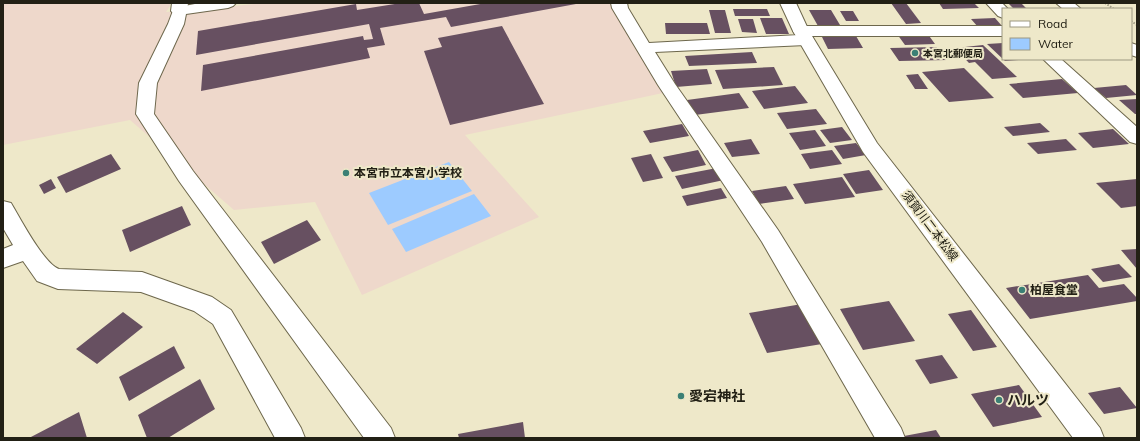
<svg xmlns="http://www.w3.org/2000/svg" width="1140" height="441" font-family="Mulish,'Noto Sans JP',sans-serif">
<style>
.education{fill:#eed8cb}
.water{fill:#9dcbff}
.building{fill:#675061}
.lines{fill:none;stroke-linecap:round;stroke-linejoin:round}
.minor-casing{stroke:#6d674c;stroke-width:2}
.tertiary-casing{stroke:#6d674c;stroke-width:2}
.secondary-casing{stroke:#6d674c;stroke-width:2}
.path{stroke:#a09c84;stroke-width:2;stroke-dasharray:1.5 1.5;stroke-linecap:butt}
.minor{fill:#fff;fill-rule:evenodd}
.tertiary{fill:#fff;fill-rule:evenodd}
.secondary{fill:#fff;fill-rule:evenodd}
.poi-dot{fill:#3b8075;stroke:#eee8c9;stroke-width:1.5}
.labels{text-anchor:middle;stroke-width:4;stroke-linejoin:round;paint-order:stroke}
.far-poi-label{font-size:10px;font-weight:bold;fill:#222015;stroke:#eee8c9;text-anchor:start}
.poi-label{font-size:12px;font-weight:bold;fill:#222015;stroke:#eee8c9;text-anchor:start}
.street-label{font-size:12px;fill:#222015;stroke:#eee8c9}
.near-poi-label{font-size:14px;font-weight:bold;fill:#222015;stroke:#eee8c9;text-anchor:start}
</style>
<rect width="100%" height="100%" fill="#eee8c9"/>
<path class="education" d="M 3,3 L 170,3 L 170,6 L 166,12 L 197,10 L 263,3 L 616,3 L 663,93 L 465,135 L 539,217 L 362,295 L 315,202 L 234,210 L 130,120 L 3,145 Z"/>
<path class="water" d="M 449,162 L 472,191 L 388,225 L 369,193 Z
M 474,194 L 491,216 L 406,252 L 392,229 Z"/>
<path class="building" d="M 401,3 L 419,3 L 424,14 L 486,3 L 576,4 L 451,27 L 446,17 L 380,28 L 385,45 L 367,48 L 370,58 L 201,91 L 203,65 L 363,36 L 364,40 L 373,39 L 369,24 L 196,55 L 198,31 L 356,4 L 357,10 Z
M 891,3 L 906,3 L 921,23 L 906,24 Z
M 939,3 L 974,3 L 979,8 L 943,9 Z
M 1008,3 L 1021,3 L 1027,9 L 1014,9 Z
M 733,9 L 767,9 L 770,16 L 735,16 Z
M 709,10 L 725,10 L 731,33 L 715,33 Z
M 809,10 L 831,10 L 840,25 L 818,26 Z
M 840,11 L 853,11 L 859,21 L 846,21 Z
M 760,18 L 782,18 L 789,34 L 766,34 Z
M 995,18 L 1002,26 L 978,27 L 971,19 Z
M 738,19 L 753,19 L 757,33 L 742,32 Z
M 665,23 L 707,23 L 710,34 L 666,34 Z
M 502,26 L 544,104 L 450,125 L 424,51 L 442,47 L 438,38 Z
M 927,33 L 935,44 L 905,45 L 897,34 Z
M 856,36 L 863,48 L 828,49 L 822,37 Z
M 1003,43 L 1003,59 L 1018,60 L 1005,61 L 987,44 Z
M 983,45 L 1017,77 L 992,79 L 975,62 L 969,63 L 955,48 Z
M 938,47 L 947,60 L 899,61 L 890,48 Z
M 752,52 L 757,63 L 689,66 L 685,56 Z
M 774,67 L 783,85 L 723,89 L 715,70 Z
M 964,68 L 994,98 L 949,102 L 922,72 Z
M 707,69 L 712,84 L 676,87 L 671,71 Z
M 918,74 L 928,89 L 915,89 L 906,75 Z
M 1062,79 L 1078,93 L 1023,98 L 1009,84 Z
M 1126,85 L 1137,95 L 1106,98 L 1094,88 Z
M 795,86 L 808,103 L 764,109 L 752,91 Z
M 739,93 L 749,108 L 695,115 L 687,100 Z
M 1137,99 L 1137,114 L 1135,114 L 1119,100 Z
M 816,109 L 827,124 L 787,129 L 777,113 Z
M 1040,123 L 1050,132 L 1013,136 L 1004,127 Z
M 682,124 L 689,136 L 650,143 L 643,131 Z
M 842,127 L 852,140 L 830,143 L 820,130 Z
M 1113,129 L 1129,144 L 1093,148 L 1078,133 Z
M 815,130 L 826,146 L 800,150 L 789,133 Z
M 751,139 L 760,154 L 732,157 L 724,143 Z
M 1066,139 L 1077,150 L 1038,154 L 1027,143 Z
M 856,143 L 866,155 L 843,159 L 834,146 Z
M 698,150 L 706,165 L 672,172 L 663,157 Z
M 832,150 L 842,164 L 810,169 L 801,154 Z
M 111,154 L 121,169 L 66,193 L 57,177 Z
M 651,154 L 663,178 L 643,182 L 631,158 Z
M 717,168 L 724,180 L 682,189 L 675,176 Z
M 869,170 L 883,190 L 856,194 L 843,174 Z
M 842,177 L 855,197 L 805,204 L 793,184 Z
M 51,179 L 56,188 L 44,194 L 39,185 Z
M 1137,179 L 1137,206 L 1121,208 L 1096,183 Z
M 786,186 L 794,199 L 759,204 L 752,191 Z
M 721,188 L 727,198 L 687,206 L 682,196 Z
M 182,206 L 191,225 L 130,252 L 122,230 Z
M 307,220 L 321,240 L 274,264 L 261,242 Z
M 1137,249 L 1137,269 L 1121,250 Z
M 1119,264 L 1132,277 L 1103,282 L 1091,269 Z
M 1088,275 L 1099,288 L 1124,284 L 1137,298 L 1137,301 L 1030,319 L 1006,288 Z
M 889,301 L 915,341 L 863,350 L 840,309 Z
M 802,304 L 822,344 L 767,353 L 749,313 Z
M 971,310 L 997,347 L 973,351 L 948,314 Z
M 123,312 L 143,327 L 97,364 L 76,349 Z
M 174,346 L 185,368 L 129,401 L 119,377 Z
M 942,355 L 958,378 L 930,384 L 915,360 Z
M 200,379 L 215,409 L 168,438 L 147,438 L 138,415 Z
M 1019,385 L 1042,417 L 993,427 L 971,394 Z
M 1120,387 L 1137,408 L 1104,414 L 1088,393 Z
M 79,412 L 87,438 L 29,438 Z
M 523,422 L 525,438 L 459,438 L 458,434 Z
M 936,430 L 941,438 L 905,438 L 904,436 Z"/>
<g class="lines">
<defs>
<path id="minor" d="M 200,3 L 236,3 L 233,6 L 228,8 L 186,14 L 184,24 L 157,83 L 154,114 L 193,171 L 391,428 L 395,438 L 364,438 L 179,181 L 136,114 L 139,83 L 168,24 L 174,8 Z
M 611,3 L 627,3 L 628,8 L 649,43 L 799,35 L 795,34 L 793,31 L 795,28 L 801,26 L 1003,26 L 1003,36 L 809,36 L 812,37 L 814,40 L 812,43 L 806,45 L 655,52 L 675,84 L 778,230 L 901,428 L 905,438 L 875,438 L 762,242 L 658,85 L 612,8 Z
M 986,3 L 1002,3 L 1008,9 L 1003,9 L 1003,18 L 998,16 Z
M 1056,3 L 1074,3 L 1081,9 L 1063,9 Z
M 1131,43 L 1137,45 L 1137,57 L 1131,55 Z
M 1043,59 L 1061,59 L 1137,127 L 1137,144 L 1130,142 Z
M 3,201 L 11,203 C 20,218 44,264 59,269 L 142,272 L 212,297 L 231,310 L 301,428 L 305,438 L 275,438 L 213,324 L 194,311 L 141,292 L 58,289 L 37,281 L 23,261 L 3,268 L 3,249 L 13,245 L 3,228 Z"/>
<path id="tertiary" d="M 172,3 L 188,3 L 187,11 L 184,14 L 179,16 L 174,14 L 171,11 Z"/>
<path id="secondary" d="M 780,3 L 796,3 L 809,31 L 877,143 L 1100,428 L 1104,438 L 1073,438 L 863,152 L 793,31 Z"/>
</defs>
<use href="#minor" class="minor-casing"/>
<use href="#tertiary" class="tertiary-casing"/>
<use href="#secondary" class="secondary-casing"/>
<path class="path" d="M 1105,3 L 1114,9
M 1131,21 L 1137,25"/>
<use href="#minor" class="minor"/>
<use href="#tertiary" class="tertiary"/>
<use href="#secondary" class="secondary"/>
</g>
<g class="poi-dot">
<circle cx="915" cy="53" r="4"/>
<circle cx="346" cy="173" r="4"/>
<circle cx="1022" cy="290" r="4"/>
<circle cx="681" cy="396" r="4"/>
<circle cx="999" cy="400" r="4"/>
</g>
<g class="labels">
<g class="far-poi-label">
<text x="923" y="57">本宮北郵便局</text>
</g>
<g class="poi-label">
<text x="354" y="177">本宮市立本宮小学校</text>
<text x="1030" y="294">柏屋食堂</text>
</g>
<g class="street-label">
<text transform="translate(930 226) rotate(53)" y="4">須賀川二本松線</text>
</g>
<g class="near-poi-label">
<text x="689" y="401">愛宕神社</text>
<text x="1007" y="405">ハルツ</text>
</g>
</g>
<rect width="1140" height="441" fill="none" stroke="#222015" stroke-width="8"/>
<rect x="1002" y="8" width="130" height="52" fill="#eee8c9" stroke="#9c9881"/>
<rect x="1010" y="21" width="20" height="6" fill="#ffffff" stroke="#9c9881"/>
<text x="1038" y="28" font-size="12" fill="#222015">Road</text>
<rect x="1010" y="38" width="20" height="12" fill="#9dcbff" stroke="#9c9881"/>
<text x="1038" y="48" font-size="12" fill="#222015">Water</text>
</svg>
